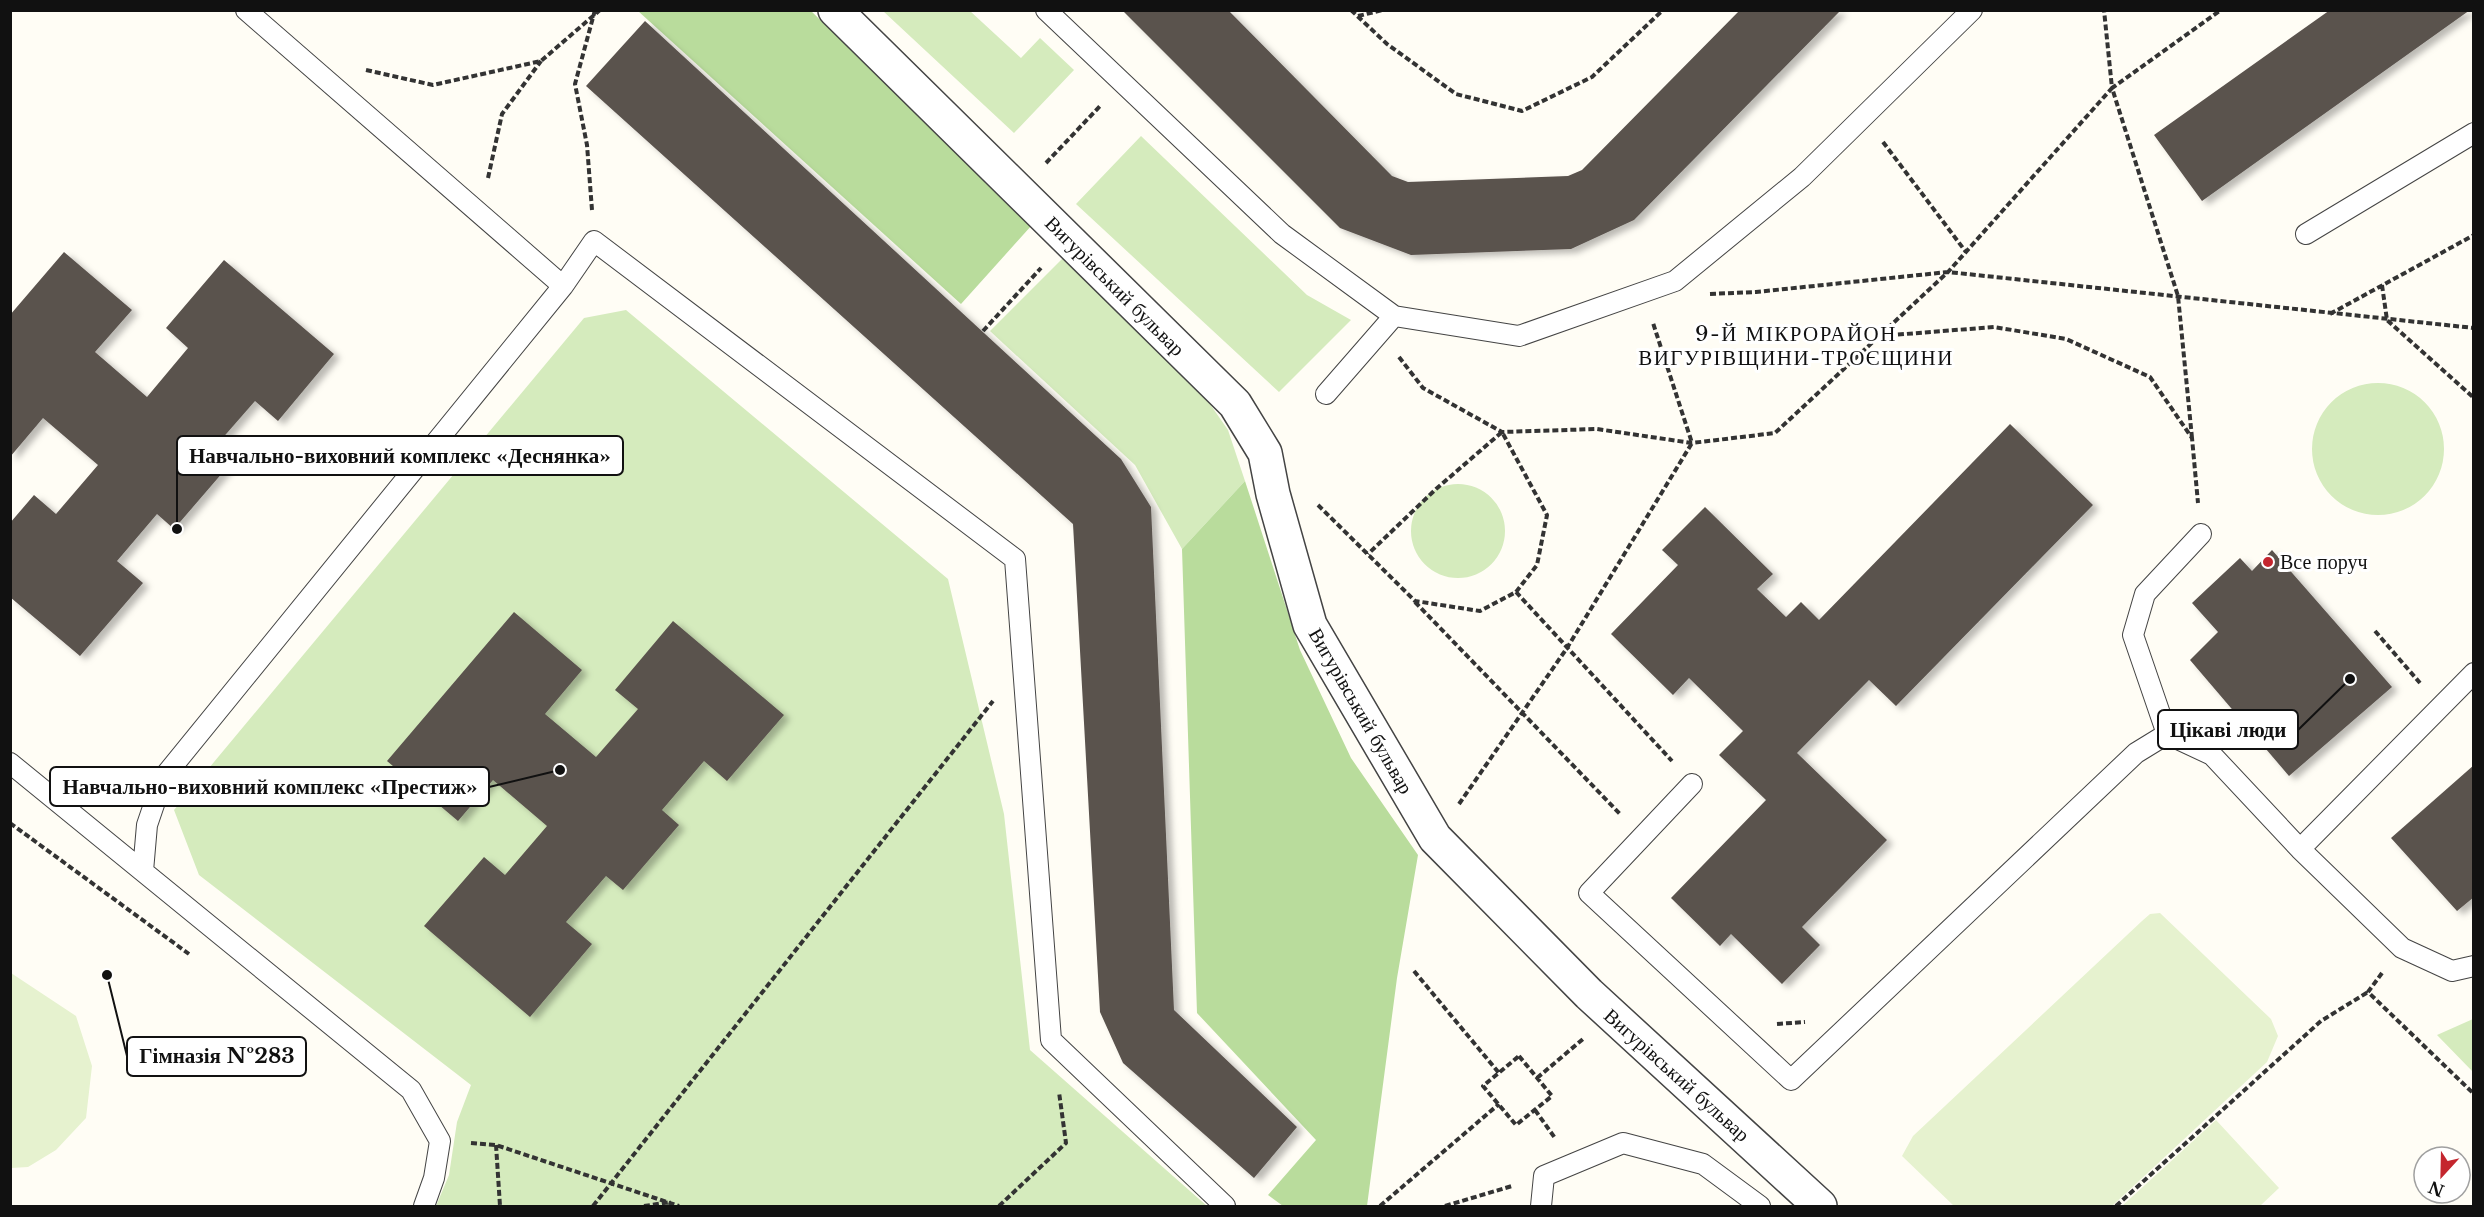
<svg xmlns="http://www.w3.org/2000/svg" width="2484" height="1217" font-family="'Libre Baskerville',serif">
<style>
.green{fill:#d5ebbd}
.forest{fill:#b9dc9c}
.pitch{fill:#e6f2cf}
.building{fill:#5a524d;filter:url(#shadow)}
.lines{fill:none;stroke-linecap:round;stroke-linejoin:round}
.lane-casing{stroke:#444;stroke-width:22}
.street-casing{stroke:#444;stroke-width:36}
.path{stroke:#333;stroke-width:4;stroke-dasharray:6 3;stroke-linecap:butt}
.lane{stroke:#fff;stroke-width:20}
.street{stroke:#fff;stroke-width:33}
.poi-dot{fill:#c4262e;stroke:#fff;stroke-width:2}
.labels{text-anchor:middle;stroke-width:6;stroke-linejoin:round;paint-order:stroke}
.street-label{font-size:20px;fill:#111;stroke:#fff}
.poi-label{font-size:20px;fill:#111;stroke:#fff;text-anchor:start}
.neighbourhood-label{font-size:21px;letter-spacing:1.5px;fill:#111;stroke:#fff}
.leader{fill:none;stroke:#111;stroke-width:2}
.callout-dot{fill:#111;stroke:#fff;stroke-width:2}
.callout{fill:#fff;stroke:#111;stroke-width:2}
.callout-label{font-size:21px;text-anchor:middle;font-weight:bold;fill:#111}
</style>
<defs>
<filter id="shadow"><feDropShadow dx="6" dy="4" stdDeviation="3" flood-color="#0004"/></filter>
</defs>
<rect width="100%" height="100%" fill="#fffdf5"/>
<path class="green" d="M 883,11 L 970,11 L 1021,58 L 1040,38 L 1074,70 L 1014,133 Z
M 1141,136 L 1307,295 L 1351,320 L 1279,392 L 1076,204 Z
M 1063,258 L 1203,394 L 1228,430 L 1245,481 L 1182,549 L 1135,465 L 990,331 Z
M 626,310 L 948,579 L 1004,814 L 1030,1050 L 1207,1206 L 436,1206 L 449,1175 L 457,1122 L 471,1085 L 199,875 L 174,810 L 584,318 Z
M2312 449a66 66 0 1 1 132 0a66 66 0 1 1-132 0Z
M1411 531a47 47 0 1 1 94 0a47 47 0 1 1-94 0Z
M 2473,1019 L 2473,1072 L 2437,1035 Z"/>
<path class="forest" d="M 638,11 L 811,11 L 1032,225 L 961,304 Z
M 1245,481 L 1300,650 L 1351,758 L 1418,855 L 1397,978 L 1367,1206 L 1283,1206 L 1268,1195 L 1316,1140 L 1197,1013 L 1182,549 Z"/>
<path class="pitch" d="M 2160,913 L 2271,1019 L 2278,1036 L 2267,1062 L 2112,1206 L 1954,1206 L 1902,1156 L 1913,1136 L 2142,921 L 2150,914 Z
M 11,973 L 76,1016 L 92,1066 L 86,1118 L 56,1150 L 28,1167 L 11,1168 Z
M 2216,1120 L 2279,1188 L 2260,1206 L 2122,1206 Z"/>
<path class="building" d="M 1122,10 L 1228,10 L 1392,176 L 1408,182 L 1568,176 L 1582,170 L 1740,10 L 1841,10 L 1634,220 L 1571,249 L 1411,255 L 1340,228 Z
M 2330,10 L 2470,10 L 2202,201 L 2154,135 Z
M 645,21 L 1121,459 L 1151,507 L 1174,1010 L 1297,1127 L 1254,1178 L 1123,1063 L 1100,1012 L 1073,524 L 586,86 Z
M 64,252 L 132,310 L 95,352 L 147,397 L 188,348 L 166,328 L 224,260 L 334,354 L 278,421 L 255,401 L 213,449 L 230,464 L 174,529 L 157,514 L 117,561 L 143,583 L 80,656 L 10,597 L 10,523 L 34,495 L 56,514 L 98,465 L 43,418 L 10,457 L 10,315 Z
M 2010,424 L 2093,505 L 1896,706 L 1869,680 L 1797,753 L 1887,840 L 1802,927 L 1820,945 L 1782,984 L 1731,934 L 1720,946 L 1671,898 L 1766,800 L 1719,755 L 1743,731 L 1689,678 L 1673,695 L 1611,634 L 1678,565 L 1662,550 L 1705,507 L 1773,574 L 1757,589 L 1786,617 L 1801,602 L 1819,620 Z
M 2272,550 L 2392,687 L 2289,776 L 2190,660 L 2218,632 L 2192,603 L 2240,558 L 2252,571 Z
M 514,612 L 582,670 L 545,714 L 596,757 L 638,709 L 615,690 L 673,621 L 784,715 L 727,781 L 704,761 L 662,810 L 679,825 L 623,890 L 606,876 L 566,922 L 592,944 L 530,1017 L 424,926 L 484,857 L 505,875 L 547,826 L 493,780 L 458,821 L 387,761 Z
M 2474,765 L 2474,897 L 2457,911 L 2391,838 Z"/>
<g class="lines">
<defs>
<path id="lane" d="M 246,10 L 563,286
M 1046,10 L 1282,234 L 1394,316 L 1519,336 L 1675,281 L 1802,177 L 1972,10
M 2306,234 L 2474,133
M 1326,394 L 1394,316
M 2167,734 L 2133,635 L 2145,594 L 2201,534
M 10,763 L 411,1090 L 440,1141 L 434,1178 L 424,1206
M 1692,784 L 1589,893 L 1791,1080 L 2136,753 L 2167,734 L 2212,755 L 2300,849 L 2402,948 L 2452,971 L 2474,966
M 2300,849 L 2474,673
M 143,871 L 147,825 L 163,778 L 563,286 L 594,241 L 1015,559 L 1051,1040 L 1225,1206
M 1541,1206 L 1544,1176 L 1623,1143 L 1703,1164 L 1760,1206"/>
<path id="street" d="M 835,10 L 1235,404 L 1265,453 L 1273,494 L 1310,625 L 1435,838 L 1589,994 L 1820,1206"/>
</defs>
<use href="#lane" class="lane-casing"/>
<use href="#street" class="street-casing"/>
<path class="path" d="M 1351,10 L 1387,44 L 1456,94 L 1522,111 L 1592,77 L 1663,10
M 1358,16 L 1383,10
M 366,70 L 433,85 L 541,61 L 600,10
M 1883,142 L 1966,252
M 1046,163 L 1101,105
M 488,178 L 502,114 L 541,61
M 592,210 L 587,145 L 575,84 L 595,10
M 2382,285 L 2387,320 L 2474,398
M 1710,294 L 1756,292 L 1948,272 L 2474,328
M 2330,314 L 2474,235
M 983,331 L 1041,268
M 1880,336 L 1994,327 L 2066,339 L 2150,377 L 2192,438 L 2198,503
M 1399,357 L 1423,388 L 1502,432 L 1597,429 L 1692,443 L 1775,433 L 1948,272 L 2112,88 L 2104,10
M 2192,438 L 2178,296 L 2112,88 L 2221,10
M 1318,505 L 1415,601 L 1480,611 L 1516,592 L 1537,565 L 1547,515 L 1502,432 L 1436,489 L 1368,554
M 1516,592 L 1672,761
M 1415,602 L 1621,815
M 2375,631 L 2420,683
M 1459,804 L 1567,648 L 1692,443 L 1653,323
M 10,823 L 189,954
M 1414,971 L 1499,1073
M 2382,973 L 2368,992 L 2474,1094
M 1777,1024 L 1805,1022
M 1519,1056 L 1552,1096 L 1516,1125 L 1483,1086 Z
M 1537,1078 L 1583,1039
M 1535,1110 L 1555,1138
M 471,1143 L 496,1145 L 679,1206
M 496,1145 L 500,1206
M 593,1206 L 993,701
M 644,1206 L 671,1202
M 999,1206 L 1066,1143 L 1059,1092
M 1380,1206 L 1499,1104
M 1445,1206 L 1512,1186
M 2116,1206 L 2321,1021 L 2368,992"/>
<use href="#lane" class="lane"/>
<use href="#street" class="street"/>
</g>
<circle class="poi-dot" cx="2268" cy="562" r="6"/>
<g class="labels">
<g class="street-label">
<text transform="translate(1115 286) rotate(45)" y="7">Вигурівський бульвар</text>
<text transform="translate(1361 711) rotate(60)" y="7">Вигурівський бульвар</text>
<text transform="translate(1677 1075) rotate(42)" y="7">Вигурівський бульвар</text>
</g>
<g class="poi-label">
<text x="2280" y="569">Все поруч</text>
</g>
<g class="neighbourhood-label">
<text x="1796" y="341">9-Й МІКРОРАЙОН<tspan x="1796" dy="24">ВИГУРІВЩИНИ-ТРОЄЩИНИ</tspan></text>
</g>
</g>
<path class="leader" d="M177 529L177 455M2350 679L2298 730M560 770L489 787M107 975L127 1056"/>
<g class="callout-dot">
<circle cx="177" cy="529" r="6"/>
<circle cx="2350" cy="679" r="6"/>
<circle cx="560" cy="770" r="6"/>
<circle cx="107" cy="975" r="6"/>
</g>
<g class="callout">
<rect x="177" y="436" width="446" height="39" rx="6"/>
<rect x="2158" y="710" width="140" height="39" rx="6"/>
<rect x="50" y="767" width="439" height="39" rx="6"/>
<rect x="127" y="1037" width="179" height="39" rx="6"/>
</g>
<g class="callout-label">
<text x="400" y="463">Навчально-виховний комплекс «Деснянка»</text>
<text x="2228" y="737">Цікаві люди</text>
<text x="270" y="794">Навчально-виховний комплекс «Престиж»</text>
<text x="217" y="1063">Гімназія №283</text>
</g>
<rect width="2484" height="1217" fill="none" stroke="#111111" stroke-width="24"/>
<g transform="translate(2442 1175) rotate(202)"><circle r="28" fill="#ffffff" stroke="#a0a0a0" stroke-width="1.5"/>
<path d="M0-4.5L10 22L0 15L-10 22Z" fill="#c4262e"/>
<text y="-9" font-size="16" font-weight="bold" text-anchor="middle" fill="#111111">N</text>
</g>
</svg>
